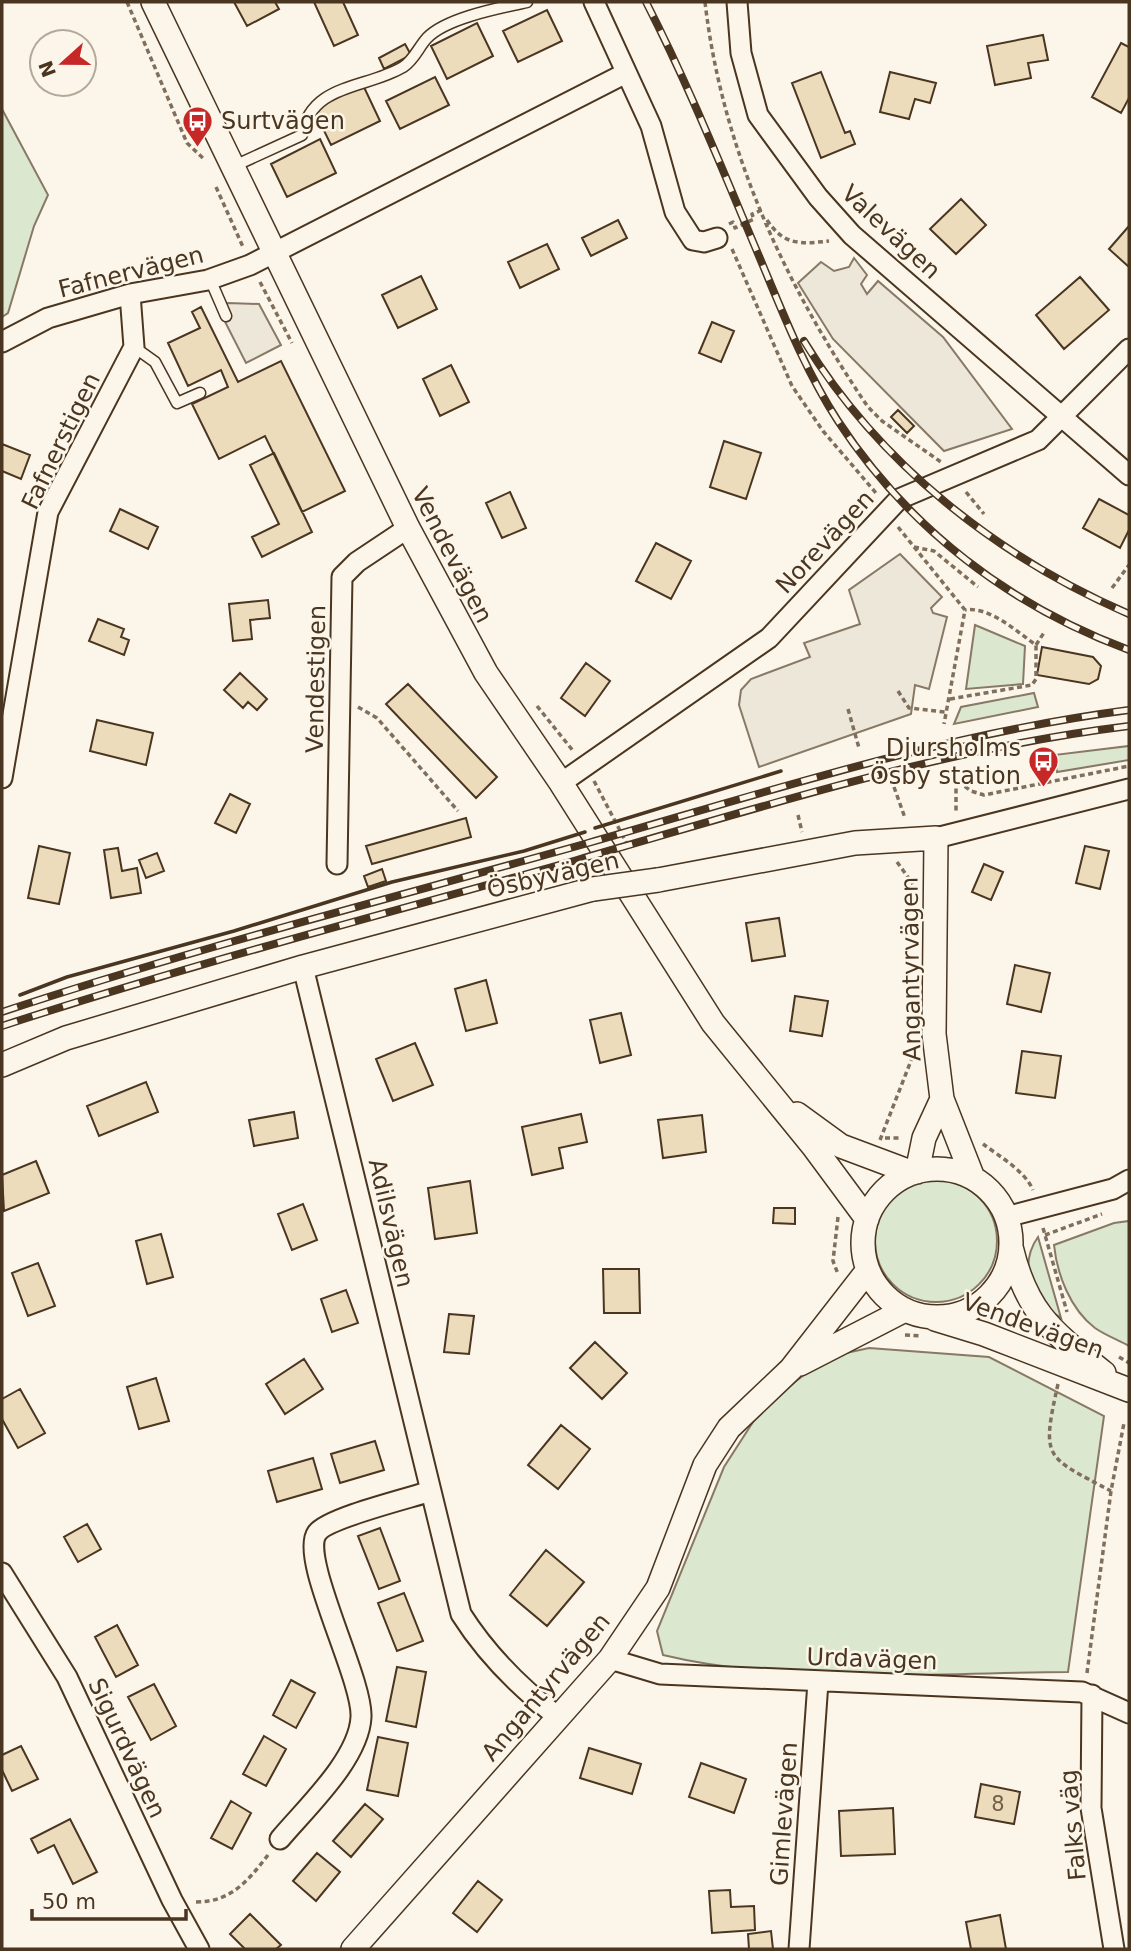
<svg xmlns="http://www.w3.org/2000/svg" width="1131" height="1951" font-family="'DejaVu Sans',sans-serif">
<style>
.green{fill:#dce7d0;stroke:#887966;stroke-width:2}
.parking{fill:#ede7d9;stroke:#887966;stroke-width:2}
.building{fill:#ecdcbc;stroke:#4a3520;stroke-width:2}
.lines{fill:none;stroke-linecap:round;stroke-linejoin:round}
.service-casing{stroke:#4a3520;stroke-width:13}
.minor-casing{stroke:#4a3520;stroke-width:23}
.tertiary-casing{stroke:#4a3520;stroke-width:26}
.path{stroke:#7f6f5c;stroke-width:3.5;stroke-dasharray:5 3.5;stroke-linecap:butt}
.service{stroke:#fbf6e9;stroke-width:10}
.minor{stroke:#fbf6e9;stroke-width:19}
.tertiary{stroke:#fbf6e9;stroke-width:23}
.rail-casing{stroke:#4a3520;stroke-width:8}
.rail{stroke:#fbf6e9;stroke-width:5;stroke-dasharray:16;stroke-linecap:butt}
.tertiary-bridge-casing{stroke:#4a3520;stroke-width:26;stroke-linecap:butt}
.tertiary-bridge{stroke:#fbf6e9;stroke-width:23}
.wall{stroke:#4a3520;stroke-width:3.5}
.labels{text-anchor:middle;stroke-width:5;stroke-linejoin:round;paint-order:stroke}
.number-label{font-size:21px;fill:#725f47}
.poi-label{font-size:24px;fill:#4a3520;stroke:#fbf6e9;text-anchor:start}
.street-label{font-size:24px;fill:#4a3520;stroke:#fbf6e9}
</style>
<rect width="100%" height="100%" fill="#fbf6e9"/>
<path class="green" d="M 2,109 L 48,195 L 34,226 L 8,313 L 2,317 Z
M 975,625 L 1025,646 L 1023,684 L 966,689 Z
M 1034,693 L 1038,707 L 954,724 L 961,707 Z
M 1129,746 L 1129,760 L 1057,772 L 1054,755 Z
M875 1241a61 61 0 1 1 122 0a61 61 0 1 1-122 0Z
M 1129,1221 L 1129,1346 C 1118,1340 1105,1335 1095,1328 C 1070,1309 1057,1274 1054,1245 L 1114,1223 Z
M 1038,1237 L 1061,1318 C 1054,1313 1043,1307 1038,1300 C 1026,1281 1024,1256 1038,1237 Z
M 869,1348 L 989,1357 L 1104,1416 L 1068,1672 C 940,1673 786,1685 663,1655 L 657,1631 L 724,1467 L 764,1405 L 828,1357 Z"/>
<path class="parking" d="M 854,258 L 867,275 L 861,284 L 867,294 L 878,281 L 943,337 L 1012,429 L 944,451 L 833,339 L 798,283 L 821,262 L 834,271 L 849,267 Z
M 228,303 L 259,304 L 281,345 L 246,363 L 218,308 Z
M 900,554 L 942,597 L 931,608 L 933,613 L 947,617 L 929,689 L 915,685 L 911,714 L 759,767 L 739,705 L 741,690 L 751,679 L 810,657 L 804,643 L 860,624 L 849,590 Z"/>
<path class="building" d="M 234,2 L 275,2 L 279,9 L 247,26 Z
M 314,2 L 343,2 L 358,35 L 334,46 Z
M 547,10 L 562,41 L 518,62 L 503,31 Z
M 477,23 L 493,56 L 447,79 L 431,46 Z
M 1043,35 L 1048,60 L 1028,63 L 1031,78 L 995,85 L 987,46 Z
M 1121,43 L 1129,47 L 1129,98 L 1121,113 L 1092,97 Z
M 405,44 L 411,55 L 384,69 L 379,58 Z
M 821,72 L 845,133 L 850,131 L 855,144 L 821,158 L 792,83 Z
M 890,72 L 936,83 L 930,103 L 915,99 L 909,119 L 880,112 Z
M 435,77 L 449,105 L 400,129 L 386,101 Z
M 363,85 L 380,121 L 331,145 L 313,108 Z
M 320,139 L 336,173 L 287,197 L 271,164 Z
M 961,199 L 986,225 L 956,254 L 930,229 Z
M 618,220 L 627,238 L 591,256 L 582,238 Z
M 1129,226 L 1129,267 L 1109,249 Z
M 547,244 L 559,269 L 520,288 L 508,262 Z
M 421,276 L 437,309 L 398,328 L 382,295 Z
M 1080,277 L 1109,310 L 1064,349 L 1036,315 Z
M 201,307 L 238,382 L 281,361 L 345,491 L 302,512 L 265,436 L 219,459 L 192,404 L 228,387 L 221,370 L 188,386 L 168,343 L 200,328 L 192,312 Z
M 712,322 L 734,331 L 721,362 L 699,353 Z
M 451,365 L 469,402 L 440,416 L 423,379 Z
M 898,410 L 914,426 L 907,433 L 891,417 Z
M 724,441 L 761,453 L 746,499 L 710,487 Z
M 2,444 L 30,455 L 21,479 L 2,471 Z
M 274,453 L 312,532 L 262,557 L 252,537 L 279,524 L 250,465 Z
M 510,492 L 526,528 L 502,538 L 486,503 Z
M 1099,499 L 1129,515 L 1129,530 L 1120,548 L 1083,528 Z
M 120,509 L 158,527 L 148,549 L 110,531 Z
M 656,543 L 691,561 L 671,599 L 636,581 Z
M 268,600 L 270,618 L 250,620 L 252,639 L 233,641 L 229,604 Z
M 98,619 L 124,629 L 121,637 L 129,640 L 124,655 L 89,641 Z
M 1042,647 L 1093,657 L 1101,666 L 1098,679 L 1089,684 L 1037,675 Z
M 586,663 L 610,681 L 585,716 L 561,698 Z
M 240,673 L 267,699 L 257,710 L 248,702 L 243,708 L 224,690 Z
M 408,684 L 497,777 L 476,798 L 386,704 Z
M 97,720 L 153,733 L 146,765 L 90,751 Z
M 230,794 L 250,804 L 236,833 L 215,823 Z
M 466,818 L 471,837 L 372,864 L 366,846 Z
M 39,846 L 70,853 L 59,904 L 28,898 Z
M 1085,846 L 1109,851 L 1100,889 L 1076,883 Z
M 118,848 L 122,871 L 137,868 L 141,893 L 111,898 L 104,850 Z
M 157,853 L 164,871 L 146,878 L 139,860 Z
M 984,864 L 1003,872 L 991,900 L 972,892 Z
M 382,869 L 386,881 L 368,887 L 364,876 Z
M 779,918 L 785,956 L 752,961 L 746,923 Z
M 1015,965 L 1050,973 L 1041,1012 L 1007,1004 Z
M 486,980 L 497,1023 L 466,1031 L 455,989 Z
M 795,996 L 828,1001 L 822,1036 L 790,1031 Z
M 621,1013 L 631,1055 L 600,1063 L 590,1020 Z
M 415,1043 L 433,1085 L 393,1101 L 376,1059 Z
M 1022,1051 L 1061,1056 L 1055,1098 L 1016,1093 Z
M 146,1082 L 158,1112 L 99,1136 L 87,1106 Z
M 294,1112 L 298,1138 L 254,1146 L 249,1120 Z
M 581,1114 L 587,1142 L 559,1148 L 563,1168 L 532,1175 L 522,1127 Z
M 702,1115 L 706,1152 L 663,1158 L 658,1120 Z
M 36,1161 L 49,1193 L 4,1211 L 2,1175 Z
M 470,1181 L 477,1233 L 435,1239 L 428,1188 Z
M 303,1204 L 317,1240 L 292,1250 L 278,1214 Z
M 774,1208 L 795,1208 L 795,1224 L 773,1223 Z
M 161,1234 L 173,1277 L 147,1284 L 136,1241 Z
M 38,1263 L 55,1306 L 28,1316 L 12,1273 Z
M 603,1269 L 639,1269 L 640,1313 L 604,1313 Z
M 346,1290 L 358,1323 L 332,1332 L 321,1299 Z
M 449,1314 L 474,1316 L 469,1354 L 444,1352 Z
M 595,1342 L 627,1373 L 602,1399 L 570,1368 Z
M 304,1359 L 323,1389 L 285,1414 L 266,1384 Z
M 156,1378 L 169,1421 L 139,1429 L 127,1387 Z
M 20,1389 L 45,1433 L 18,1448 L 2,1419 L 2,1399 Z
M 561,1425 L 590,1449 L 558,1489 L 528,1465 Z
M 375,1441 L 384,1470 L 340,1483 L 331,1454 Z
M 313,1458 L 322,1489 L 277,1502 L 268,1471 Z
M 87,1524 L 101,1549 L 78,1562 L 64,1537 Z
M 380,1528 L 400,1581 L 379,1589 L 358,1536 Z
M 546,1550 L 584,1582 L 547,1626 L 510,1595 Z
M 404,1593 L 423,1641 L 397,1651 L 378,1603 Z
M 117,1625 L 138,1665 L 116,1677 L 95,1637 Z
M 397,1667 L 426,1672 L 416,1727 L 386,1721 Z
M 291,1680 L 315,1693 L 296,1728 L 273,1715 Z
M 154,1684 L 176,1726 L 151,1740 L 128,1697 Z
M 264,1736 L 286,1749 L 266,1786 L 243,1774 Z
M 378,1737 L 408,1743 L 398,1796 L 367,1790 Z
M 21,1746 L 38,1779 L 12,1791 L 2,1770 L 2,1755 Z
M 589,1748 L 641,1764 L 632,1794 L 580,1778 Z
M 701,1763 L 746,1779 L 734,1813 L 689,1797 Z
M 981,1784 L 1020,1792 L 1014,1824 L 975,1817 Z
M 231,1801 L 251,1813 L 232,1849 L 211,1838 Z
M 365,1804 L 383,1819 L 351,1857 L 333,1841 Z
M 893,1808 L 895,1854 L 841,1856 L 839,1811 Z
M 70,1819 L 97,1872 L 73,1884 L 54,1845 L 38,1853 L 31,1839 Z
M 317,1853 L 340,1872 L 316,1901 L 293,1881 Z
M 478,1881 L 502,1900 L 477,1932 L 453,1913 Z
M 730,1890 L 731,1907 L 754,1906 L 755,1930 L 712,1933 L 709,1891 Z
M 250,1914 L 281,1945 L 276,1949 L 245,1949 L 230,1934 Z
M 1000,1915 L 1006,1949 L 971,1949 L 966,1922 Z
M 771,1931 L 773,1949 L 749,1949 L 748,1934 Z"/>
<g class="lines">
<defs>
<path id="service" d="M 232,167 L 302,135 C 311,83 366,89 403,67 C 414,60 418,48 427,38 C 446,18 499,8 527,2
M 210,279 L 226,316
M 134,347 L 155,362 L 177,403 L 200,393"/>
<path id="minor" d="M 594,2 L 651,126 L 675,212 L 693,240 L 704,242 L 717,238
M 737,2 L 741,53 L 758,115 L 818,197 L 852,235 L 1129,475
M 2,342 L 48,318 L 130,294 L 208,280 L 250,265 L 626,73
M 2,778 L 48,512 L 134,347 L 130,294
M 561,783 L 769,638 L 899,499 L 1038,440 L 1129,349
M 936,838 L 1129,789
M 337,864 L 342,577 L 357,562 L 408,528
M 303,967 L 461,1614 C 487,1655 519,1687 558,1717
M 1006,1217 L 1113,1189 L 1129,1180
M 2,1573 L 67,1677 L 172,1900 L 199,1949
M 610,1659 L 660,1674 L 1082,1692 L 1129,1713
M 1092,1695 L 1091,1808 L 1114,1949
M 280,1839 C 306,1808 359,1759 361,1717 C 363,1679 299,1558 317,1533 C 327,1518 410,1498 431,1491
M 799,1949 L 818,1682"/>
<path id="tertiary" d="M 153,2 L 408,528 L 486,673 L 561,783 L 713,1023 L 813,1146 L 867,1219
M 658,880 L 855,843 L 936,838 L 934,1034 L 942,1099 L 973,1178
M 2,1065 L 66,1038 L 303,967 L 593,889
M 797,1114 L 841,1146 L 913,1173
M863 1243a74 74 0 1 1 148 0a74 74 0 1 1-148 0Z
M 917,1172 L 924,1138 L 942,1099
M 1011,1247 C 1027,1314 1052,1331 1104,1373
M 935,1319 L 984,1334 L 1129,1390
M 800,1364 L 903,1311
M 353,1949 L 610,1659 L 658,1588 L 705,1465 L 729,1428 L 791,1369 L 868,1270"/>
</defs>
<use href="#service" class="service-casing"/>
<use href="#minor" class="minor-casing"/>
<use href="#tertiary" class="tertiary-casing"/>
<path class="path" d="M 127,2 L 187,143 L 205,160
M 705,2 C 722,149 785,285 868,407 L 882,421 L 941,462
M 216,187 L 243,247
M 767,220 C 784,246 801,244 829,241
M 729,224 L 733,222 L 735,228 L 754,219 L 752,214 L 762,210
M 732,249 L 792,386 L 823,431 L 876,493
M 260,282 L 292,343
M 966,492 L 984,514
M 898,527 L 965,610 L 944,724
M 914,547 L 934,551 L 978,587
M 1112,588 L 1129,565
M 1036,645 L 1045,631
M 898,691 L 909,708 L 945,712
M 950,699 L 1032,685 L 1036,679 L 1036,645 C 1017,632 990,606 965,610
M 537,706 L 574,752
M 358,707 L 377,718 L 458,811
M 848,709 L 859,748
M 955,774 L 956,780 L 971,791 L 984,795 L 1129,766
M 956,780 L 956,811
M 594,781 L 626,842
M 894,787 L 905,818
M 798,815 L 802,832
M 897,862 L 913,884
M 885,1138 L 902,1138
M 880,1140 L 914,1053
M 983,1144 C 999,1156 1025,1171 1033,1190
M 838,1217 L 833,1261 L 838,1274
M 1043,1228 L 1067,1312
M 1045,1235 L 1102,1214
M 905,1335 L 922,1336
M 1119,1357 L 1129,1363
M 1058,1384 C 1041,1460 1045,1456 1111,1491
M 1087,1673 L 1111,1491 L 1124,1423
M 196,1902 C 231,1902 248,1881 268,1855"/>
<use href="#service" class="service"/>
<use href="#minor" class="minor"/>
<use href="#tertiary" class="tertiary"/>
<defs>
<path id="rail" d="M 646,2 C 687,82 721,166 756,249 C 781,308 803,367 838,421 C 908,528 1010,606 1129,650
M 804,341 C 879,464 998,557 1129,614
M 2,1012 C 195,948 393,898 588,843 C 767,792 944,734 1129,710
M 2,1026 C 191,964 385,914 577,860 C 759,808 940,749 1129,726"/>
</defs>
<use href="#rail" class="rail-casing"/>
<use href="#rail" class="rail"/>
<defs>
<path id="tertiary-bridge" d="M 593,889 L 658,880"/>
</defs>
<use href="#tertiary-bridge" class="tertiary-bridge-casing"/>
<use href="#tertiary-bridge" class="tertiary-bridge"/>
<path class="wall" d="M 595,828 L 781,771
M 20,995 L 67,977 L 234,931 L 392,882 L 524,851 L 585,832"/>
</g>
<defs>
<symbol id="bus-pin" viewBox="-11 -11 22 30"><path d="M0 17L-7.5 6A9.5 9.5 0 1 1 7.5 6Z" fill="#c62828" stroke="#fbf6e9"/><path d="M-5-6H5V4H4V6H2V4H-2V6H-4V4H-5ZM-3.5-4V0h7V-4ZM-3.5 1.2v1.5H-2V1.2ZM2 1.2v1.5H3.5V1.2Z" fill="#fff"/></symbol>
</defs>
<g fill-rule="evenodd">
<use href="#bus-pin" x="180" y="104" width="35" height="47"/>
<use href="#bus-pin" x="1026" y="744" width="35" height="47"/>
</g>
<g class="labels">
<g class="number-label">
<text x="998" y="1811">8</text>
</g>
<g class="poi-label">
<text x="221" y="129">Surtvägen</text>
<text x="1021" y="756" text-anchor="end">Djursholms<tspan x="1021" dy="28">Ösby station</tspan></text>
</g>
<g class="street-label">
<text transform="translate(891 232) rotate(43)" y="8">Valevägen</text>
<text transform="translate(131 272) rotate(-14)" y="8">Fafnervägen</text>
<text transform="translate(61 441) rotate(-64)" y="8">Fafnerstigen</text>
<text transform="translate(825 542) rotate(-47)" y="8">Norevägen</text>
<text transform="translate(452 555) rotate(63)" y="8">Vendevägen</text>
<text transform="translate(316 679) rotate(-89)" y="8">Vendestigen</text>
<text transform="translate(553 875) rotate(-13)" y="8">Ösbyvägen</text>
<text transform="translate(911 969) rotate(-91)" y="8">Angantyrvägen</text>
<text transform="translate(391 1223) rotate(77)" y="8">Adilsvägen</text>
<text transform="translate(1033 1326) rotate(20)" y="8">Vendevägen</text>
<text transform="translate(872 1659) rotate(2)" y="8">Urdavägen</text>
<text transform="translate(546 1687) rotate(-50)" y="8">Angantyrvägen</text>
<text transform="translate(127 1748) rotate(65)" y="8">Sigurdvägen</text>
<text transform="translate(784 1814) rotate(-86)" y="8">Gimlevägen</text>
<text transform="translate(1073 1825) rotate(-95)" y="8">Falks väg</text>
</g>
</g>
<rect width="1131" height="1951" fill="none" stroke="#4a3520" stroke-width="7"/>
<g transform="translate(63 63) rotate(249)"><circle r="33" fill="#fbf6e9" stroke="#b4a999" stroke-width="2"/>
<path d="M0-5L12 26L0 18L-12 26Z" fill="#c62828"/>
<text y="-10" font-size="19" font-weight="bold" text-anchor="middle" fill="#4a3520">N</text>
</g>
<path d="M32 1909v10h154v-10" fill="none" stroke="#4a3520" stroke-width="3.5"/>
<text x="42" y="1909" font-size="21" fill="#4a3520" stroke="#fbf6e9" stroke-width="5" paint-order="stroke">50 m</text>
</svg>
